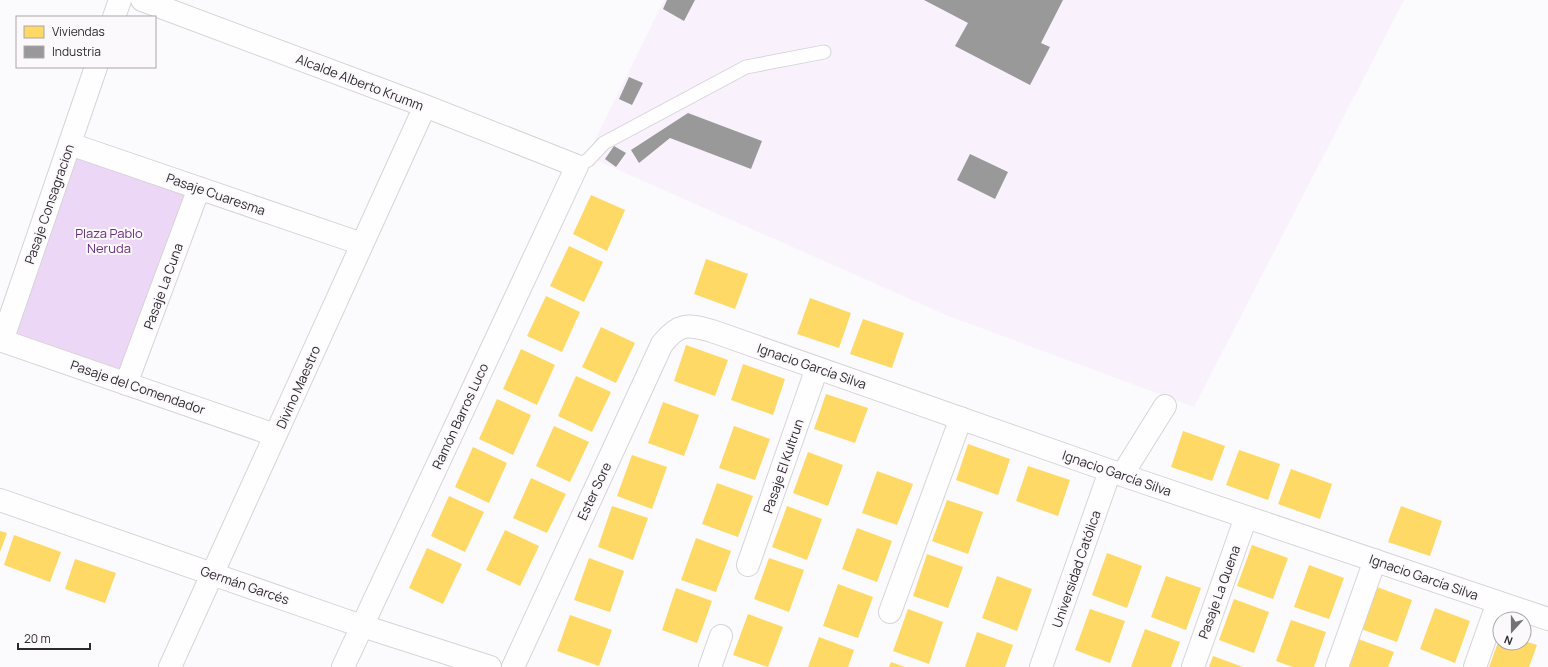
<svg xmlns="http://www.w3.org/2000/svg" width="1548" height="667" font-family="Manrope,sans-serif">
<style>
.built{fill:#f9f2fd}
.green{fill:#edd7f7}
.homes{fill:#ffd966}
.industry{fill:#999}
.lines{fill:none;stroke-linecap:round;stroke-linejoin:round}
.lane-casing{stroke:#d6d4d7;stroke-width:15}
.street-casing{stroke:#d6d4d7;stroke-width:24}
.lane{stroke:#fefeff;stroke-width:13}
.street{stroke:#fefeff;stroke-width:22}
.labels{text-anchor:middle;stroke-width:4;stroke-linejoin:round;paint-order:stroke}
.street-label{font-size:13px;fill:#2c292d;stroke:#fcf9fd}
.park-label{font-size:13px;fill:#682d7e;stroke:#fcf9fd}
</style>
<rect width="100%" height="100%" fill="#fbfafc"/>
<path class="built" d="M 664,0 L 1404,0 L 1194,407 L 946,315 L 587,156 Z"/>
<path class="green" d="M 80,156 L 184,191 L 188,203 L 117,376 L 19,343 L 13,330 L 71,159 Z"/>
<path class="homes" d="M 591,195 L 625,210 L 607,251 L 573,234 Z
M 569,246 L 603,262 L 584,302 L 550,286 Z
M 706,259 L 748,274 L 735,309 L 694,294 Z
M 546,296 L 580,312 L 562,352 L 527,336 Z
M 810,298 L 851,313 L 839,348 L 797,334 Z
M 863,319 L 904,333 L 892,368 L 850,354 Z
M 601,327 L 635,343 L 616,383 L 582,367 Z
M 686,345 L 728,360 L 715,396 L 674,381 Z
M 521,349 L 555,365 L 537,405 L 503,389 Z
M 743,364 L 785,379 L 773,415 L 731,400 Z
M 576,376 L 611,392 L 592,432 L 558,416 Z
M 826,394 L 868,408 L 855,443 L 814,429 Z
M 497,399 L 531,415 L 513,455 L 479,439 Z
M 663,402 L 699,415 L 684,456 L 648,443 Z
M 554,426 L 589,442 L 570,482 L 536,466 Z
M 734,426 L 770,439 L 755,480 L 719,468 Z
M 1183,431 L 1225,446 L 1212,481 L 1171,467 Z
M 968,444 L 1010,459 L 998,495 L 956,480 Z
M 473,447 L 507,463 L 489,503 L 455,487 Z
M 1239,450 L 1280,464 L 1268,500 L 1226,485 Z
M 808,452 L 843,465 L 828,506 L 793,493 Z
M 632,455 L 667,467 L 652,509 L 617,496 Z
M 1028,466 L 1070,480 L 1058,516 L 1016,501 Z
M 1291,469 L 1332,484 L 1320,519 L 1278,504 Z
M 877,471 L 913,484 L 897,525 L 862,513 Z
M 531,478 L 566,494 L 547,533 L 513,518 Z
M 717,483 L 753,496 L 738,537 L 702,524 Z
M 449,496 L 484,512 L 465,552 L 431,536 Z
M 947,500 L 983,512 L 968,554 L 932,541 Z
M 612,506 L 648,518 L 633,560 L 598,547 Z
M 787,506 L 822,519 L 807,560 L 772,547 Z
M 1401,506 L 1442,521 L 1430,556 L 1388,542 Z
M 857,528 L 892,541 L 877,582 L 842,569 Z
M 505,530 L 539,546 L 520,586 L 486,570 Z
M 0,531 L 7,533 L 0,552 Z
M 14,535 L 61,552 L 50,582 L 4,565 Z
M 696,538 L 731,551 L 716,592 L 681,580 Z
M 1252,545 L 1288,558 L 1273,599 L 1237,586 Z
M 427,548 L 462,564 L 443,604 L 409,588 Z
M 1107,553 L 1142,566 L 1127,608 L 1092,595 Z
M 927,554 L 963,567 L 948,608 L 913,596 Z
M 589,558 L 624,571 L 610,612 L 574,600 Z
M 769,558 L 804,570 L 789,612 L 754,599 Z
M 75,559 L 116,573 L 105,603 L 65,589 Z
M 1309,565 L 1344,578 L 1329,619 L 1294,607 Z
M 997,576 L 1032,589 L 1017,631 L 982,618 Z
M 1166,576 L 1201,588 L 1186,630 L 1151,617 Z
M 838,584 L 873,597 L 858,638 L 823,626 Z
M 1377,587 L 1412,600 L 1397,642 L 1361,629 Z
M 676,588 L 712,601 L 697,643 L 662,630 Z
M 1234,599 L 1269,612 L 1254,653 L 1219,640 Z
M 1435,608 L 1470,621 L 1455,663 L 1420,649 Z
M 908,609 L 943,622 L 929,664 L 893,651 Z
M 1090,609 L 1125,621 L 1110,663 L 1075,650 Z
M 748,614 L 783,627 L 768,667 L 733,655 Z
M 570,615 L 612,630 L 599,666 L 557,651 Z
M 1291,620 L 1326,632 L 1314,667 L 1293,667 L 1276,661 Z
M 1145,629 L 1180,642 L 1171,667 L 1131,667 Z
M 977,632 L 1013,645 L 1005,667 L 965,667 Z
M 819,637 L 854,650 L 848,667 L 808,667 Z
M 1500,637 L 1500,643 L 1524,643 L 1524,641 L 1537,645 L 1529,667 L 1489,667 Z
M 1358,639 L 1394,652 L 1388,667 L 1348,667 Z
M 1213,656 L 1243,667 L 1209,667 Z
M 891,662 L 905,667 L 889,667 Z"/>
<path class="industry" d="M 667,0 L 695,0 L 684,21 L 663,9 Z
M 924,0 L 1063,0 L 1041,43 L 1050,47 L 1030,85 L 955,46 L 968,23 Z
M 629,77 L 643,83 L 632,105 L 619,99 Z
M 688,113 L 762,141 L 751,169 L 670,138 L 639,163 L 631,150 Z
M 614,146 L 626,153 L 616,167 L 605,159 Z
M 970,154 L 1008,172 L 995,199 L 957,180 Z"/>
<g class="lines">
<defs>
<path id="lane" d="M 577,166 L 588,160 L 604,143 L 746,67 L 824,52"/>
<path id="street" d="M 142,0 L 425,106 L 577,166 L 343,667
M 114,17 L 120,0
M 70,144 L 362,244
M 0,340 L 275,435
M 2,341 L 96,67
M 126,384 L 199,188
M 1122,475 L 1165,406
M 0,500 L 347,621 L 490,667
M 748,565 L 817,368
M 890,612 L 961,418
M 170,667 L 425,106
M 513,667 L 662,344 C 679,323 687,324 712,331 L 1122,475 L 1548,619
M 710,667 L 721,636
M 1041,667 L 1110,471
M 1193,667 L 1246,517
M 1337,667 L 1375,560
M 1475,667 L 1498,602"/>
</defs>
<use href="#lane" class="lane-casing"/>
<use href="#street" class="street-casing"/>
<use href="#lane" class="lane"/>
<use href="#street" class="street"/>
</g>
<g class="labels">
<g class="street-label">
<text transform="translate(360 82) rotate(21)" y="5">Alcalde Alberto Krumm</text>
<text transform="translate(216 194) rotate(19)" y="5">Pasaje Cuaresma</text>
<text transform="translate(49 204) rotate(-71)" y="5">Pasaje Consagracion</text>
<text transform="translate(163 286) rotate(-70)" y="5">Pasaje La Cuna</text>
<text transform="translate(812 366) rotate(19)" y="5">Ignacio García Silva</text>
<text transform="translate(138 387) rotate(19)" y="5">Pasaje del Comendador</text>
<text transform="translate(298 387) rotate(-66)" y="5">Divino Maestro</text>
<text transform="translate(460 416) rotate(-65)" y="5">Ramón Barros Luco</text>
<text transform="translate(783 466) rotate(-71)" y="5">Pasaje El Kultrun</text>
<text transform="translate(1117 473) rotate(19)" y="5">Ignacio García Silva</text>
<text transform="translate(594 491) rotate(-65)" y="5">Ester Sore</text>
<text transform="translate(1076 569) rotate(-71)" y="5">Universidad Católica</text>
<text transform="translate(1424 577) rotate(19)" y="5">Ignacio García Silva</text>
<text transform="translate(245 585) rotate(19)" y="5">Germán Garcés</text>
<text transform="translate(1219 592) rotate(-70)" y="5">Pasaje La Quena</text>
</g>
<g class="park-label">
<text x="109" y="238">Plaza Pablo<tspan x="109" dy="15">Neruda</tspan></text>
</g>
</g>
<rect x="16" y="16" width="140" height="52" fill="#fcf9fd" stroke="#a9a6aa"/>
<rect x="24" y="26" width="20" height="12" fill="#ffd966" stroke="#a9a6aa"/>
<text x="52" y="36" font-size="12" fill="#2c292d">Viviendas</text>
<rect x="24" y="46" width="20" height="12" fill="#999999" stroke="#a9a6aa"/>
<text x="52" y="56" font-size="12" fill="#2c292d">Industria</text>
<g transform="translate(1512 631) rotate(201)"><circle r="19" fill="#fcf9fd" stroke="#a9a6aa"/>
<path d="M0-3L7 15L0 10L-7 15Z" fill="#747275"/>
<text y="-6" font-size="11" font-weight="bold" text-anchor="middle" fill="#2c292d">N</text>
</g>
<path d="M18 643v6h72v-6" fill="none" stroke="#2c292d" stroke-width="2"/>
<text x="24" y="643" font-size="12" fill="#2c292d" stroke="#fcf9fd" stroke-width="3" paint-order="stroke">20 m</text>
</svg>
